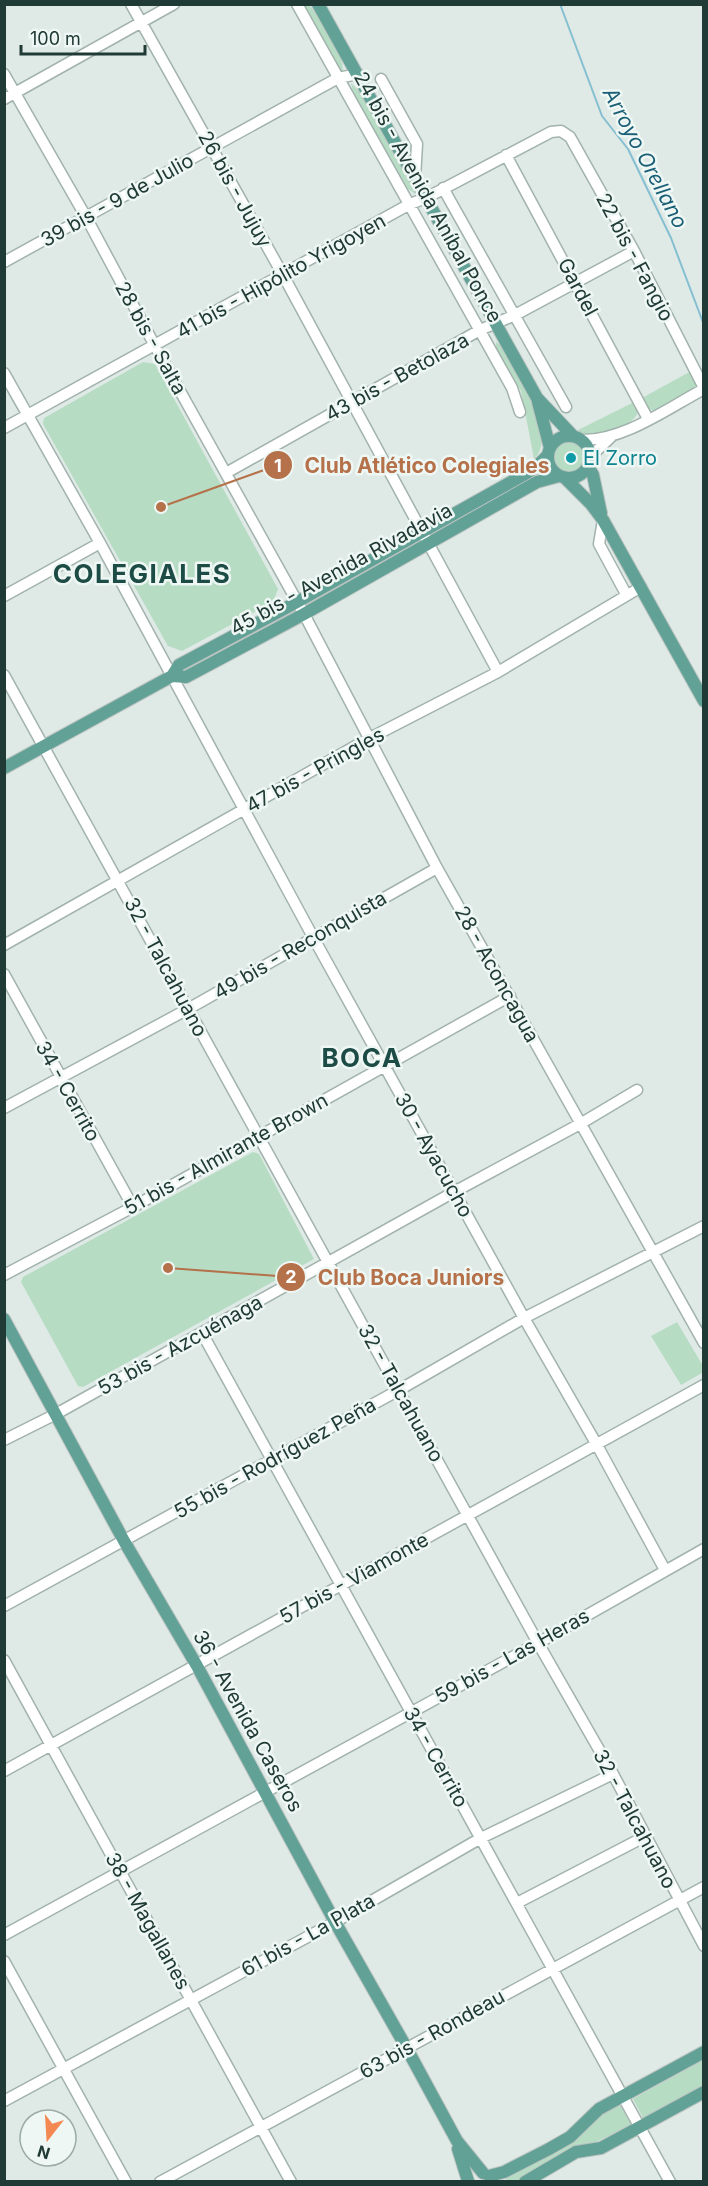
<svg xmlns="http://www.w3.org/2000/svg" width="708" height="2186" font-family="Inter,sans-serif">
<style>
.green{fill:#b7dcc4}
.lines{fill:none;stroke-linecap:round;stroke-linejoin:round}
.stream{stroke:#85bfd1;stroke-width:2}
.minor-casing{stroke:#a2b2ad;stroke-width:13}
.major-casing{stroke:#bcc4c2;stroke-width:14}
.minor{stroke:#fff;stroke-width:10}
.major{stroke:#62a196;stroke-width:12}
.culture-dot{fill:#0f9aa8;stroke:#eff7f4;stroke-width:2}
.labels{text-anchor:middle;stroke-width:5;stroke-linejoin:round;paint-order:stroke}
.street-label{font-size:20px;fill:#203a35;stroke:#eff7f4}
.culture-label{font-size:20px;fill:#0d838f;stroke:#eff7f4;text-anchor:start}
.water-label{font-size:21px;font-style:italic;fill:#195f76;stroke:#eff7f4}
.district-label{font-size:26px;font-weight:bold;letter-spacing:1.5px;fill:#1c4c45;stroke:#eff7f4}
.leader{fill:none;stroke:#b4714a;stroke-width:2}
.callout-dot{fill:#b4714a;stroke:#eff7f4;stroke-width:2}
.mark-label{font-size:18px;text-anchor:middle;font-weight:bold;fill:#fff}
.callout-label{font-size:21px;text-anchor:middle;font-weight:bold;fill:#b4714a;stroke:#eff7f4;stroke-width:5;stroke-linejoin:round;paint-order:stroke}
</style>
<rect width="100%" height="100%" fill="#dfeae6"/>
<path class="green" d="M 302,5 L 309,5 C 321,19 344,53 343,72 L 338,67 Z
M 351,83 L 365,97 L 415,187 L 415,194 L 408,189 L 353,93 Z
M 496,342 L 502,346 C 516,371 560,432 534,459 L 521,391 L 496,347 Z
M 143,362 L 155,364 L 278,589 L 273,602 L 182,651 L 168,646 L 43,424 L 44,418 Z
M 693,370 L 700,385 L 655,411 L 649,409 L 642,398 Z
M 634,402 L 639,411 C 629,430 605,434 586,436 L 578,430 Z
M552 457a17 17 0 1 1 34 0a17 17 0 1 1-34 0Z
M 253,1152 L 259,1154 L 314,1259 L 83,1387 L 78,1386 L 21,1282 L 23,1277 Z
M 677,1322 L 703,1366 L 702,1373 L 681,1385 L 651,1336 Z
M 703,2060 L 703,2085 L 643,2118 L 633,2099 Z
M 620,2105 L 631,2125 L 594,2143 L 582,2145 L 517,2181 L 507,2181 L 505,2177 L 597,2117 Z"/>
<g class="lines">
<path class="stream" d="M 560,4 L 602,116 L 628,149 L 671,238 L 704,325"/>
<defs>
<path id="minor" d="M 131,4 L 283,275 L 498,672
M 297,4 L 512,388 L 520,412
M 4,74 L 86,217 L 155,346 L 304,614 L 437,868 L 704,1343
M 381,79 L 417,144 L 415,178
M 4,99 L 174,4
M 506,155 L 648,419
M 443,188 L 566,407
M 4,262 L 338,78 L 358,74
M 4,373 L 100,543 L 313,937 L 524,1318 L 597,1445 L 665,1570
M 4,428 L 410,204 L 426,198 L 551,132 L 561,131 L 570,137 L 634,251 L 704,388
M 580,440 C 622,442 668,408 704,389
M 590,457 L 611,437
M 226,473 L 480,330 L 515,315 L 634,251
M 603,520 L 599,544 L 626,594
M 4,596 L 100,543
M 4,675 L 538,1643 L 613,1774 L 704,1946
M 4,945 L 368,739 L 498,672 L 641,587
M 4,974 L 133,1207
M 4,1108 L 188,1009 L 437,868
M 4,1275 L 133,1207 L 510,996
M 202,1333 L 670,2182
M 4,1440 L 56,1414 L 454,1192 L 580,1124 L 637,1090
M 4,1606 L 399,1390 L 524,1318 L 704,1226
M 4,1660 L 291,2182
M 4,1771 L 704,1385
M 517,1903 L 646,1836
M 4,1935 L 538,1643 L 704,1549
M 4,1961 L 126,2182
M 4,2101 L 335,1922 L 481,1838 L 613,1774
M 160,2182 L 704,1887"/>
<path id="major" d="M 318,4 L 537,398 L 573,436
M 538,402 L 550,448
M548 457a21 21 0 1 1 42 0a21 21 0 1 1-42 0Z
M 588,466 L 593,475 L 601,513
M 565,478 L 591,504 L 603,520 L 704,701
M 172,676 L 186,677 L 304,614 L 537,482 L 559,476
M 4,768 L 172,676 L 179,665 L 297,602 L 527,473 L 536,467 L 548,455
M 4,1319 L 124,1541 L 197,1666 L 335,1922 L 406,2047 L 457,2141 L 483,2173
M 458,2149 L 468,2181
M 489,2176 L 504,2172 L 549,2149 L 570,2137 L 599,2109 L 704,2052
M 525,2182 L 576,2152 L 601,2148 L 704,2092"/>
</defs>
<use href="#minor" class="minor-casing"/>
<use href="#major" class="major-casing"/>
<use href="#minor" class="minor"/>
<use href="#major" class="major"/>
</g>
<circle class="culture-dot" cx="571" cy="458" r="6"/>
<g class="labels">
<g class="street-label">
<text transform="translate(235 189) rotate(61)" y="7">26 bis - Jujuy</text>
<text transform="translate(428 197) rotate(61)" y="7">24 bis - Avenida Aníbal Ponce</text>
<text transform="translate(117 200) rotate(-29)" y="7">39 bis - 9 de Julio</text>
<text transform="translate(635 257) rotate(62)" y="7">22 bis - Fangio</text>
<text transform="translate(281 276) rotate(-29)" y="7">41 bis - Hipólito Yrigoyen</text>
<text transform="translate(578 287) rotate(62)" y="7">Gardel</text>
<text transform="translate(151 338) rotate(61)" y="7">28 bis - Salta</text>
<text transform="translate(397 377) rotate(-29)" y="7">43 bis - Betolaza</text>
<text transform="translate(341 569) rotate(-29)" y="7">45 bis - Avenida Rivadavia</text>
<text transform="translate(315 770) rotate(-29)" y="7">47 bis - Pringles</text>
<text transform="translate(300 945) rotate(-30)" y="7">49 bis - Reconquista</text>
<text transform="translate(166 967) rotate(62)" y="7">32 - Talcahuano</text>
<text transform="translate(497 974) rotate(61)" y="7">28 - Aconcagua</text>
<text transform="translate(68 1091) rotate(61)" y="7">34 - Cerrito</text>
<text transform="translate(226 1154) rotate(-29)" y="7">51 bis - Almirante Brown</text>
<text transform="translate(434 1155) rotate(61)" y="7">30 - Ayacucho</text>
<text transform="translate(180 1345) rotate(-29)" y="7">53 bis - Azcuénaga</text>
<text transform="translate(401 1393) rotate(61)" y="7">32 - Talcahuano</text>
<text transform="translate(275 1458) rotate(-29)" y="7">55 bis - Rodríguez Peña</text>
<text transform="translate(354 1578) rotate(-29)" y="7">57 bis - Viamonte</text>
<text transform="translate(512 1656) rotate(-29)" y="7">59 bis - Las Heras</text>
<text transform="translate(248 1721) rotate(61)" y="7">36 - Avenida Caseros</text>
<text transform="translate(436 1757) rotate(61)" y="7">34 - Cerrito</text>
<text transform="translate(635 1819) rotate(62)" y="7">32 - Talcahuano</text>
<text transform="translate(148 1921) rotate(61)" y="7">38 - Magallanes</text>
<text transform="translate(308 1935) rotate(-29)" y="7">61 bis - La Plata</text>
<text transform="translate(432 2034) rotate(-29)" y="7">63 bis - Rondeau</text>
</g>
<g class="culture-label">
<text x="583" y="465">El Zorro</text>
</g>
<g class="water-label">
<text transform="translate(645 158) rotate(62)" y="7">Arroyo Orellano</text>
</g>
<g class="district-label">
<text x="142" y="583">COLEGIALES</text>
<text x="362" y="1067">BOCA</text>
</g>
</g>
<path class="leader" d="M161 507L278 465M168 1268L291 1277"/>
<g class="callout-dot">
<circle cx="161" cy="507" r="6"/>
<circle cx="168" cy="1268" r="6"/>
<circle cx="278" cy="465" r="15"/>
<circle cx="291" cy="1277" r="15"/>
</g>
<g class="mark-label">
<text x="278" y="472">1</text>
<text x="291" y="1283">2</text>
</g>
<g class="callout-label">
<text x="427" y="473">Club Atlético Colegiales</text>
<text x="411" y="1285">Club Boca Juniors</text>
</g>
<rect width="708" height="2186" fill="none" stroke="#203a35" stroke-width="12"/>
<g transform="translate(48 2138) rotate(197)"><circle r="28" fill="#eff7f4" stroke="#9caba8" stroke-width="1.5"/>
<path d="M0-4.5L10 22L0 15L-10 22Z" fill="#f48853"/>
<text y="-9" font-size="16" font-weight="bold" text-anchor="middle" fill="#203a35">N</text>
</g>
<path d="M21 45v9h124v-9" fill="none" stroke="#203a35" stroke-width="3"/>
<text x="30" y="45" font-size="18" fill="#203a35" stroke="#eff7f4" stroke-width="4.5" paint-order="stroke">100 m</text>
</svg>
